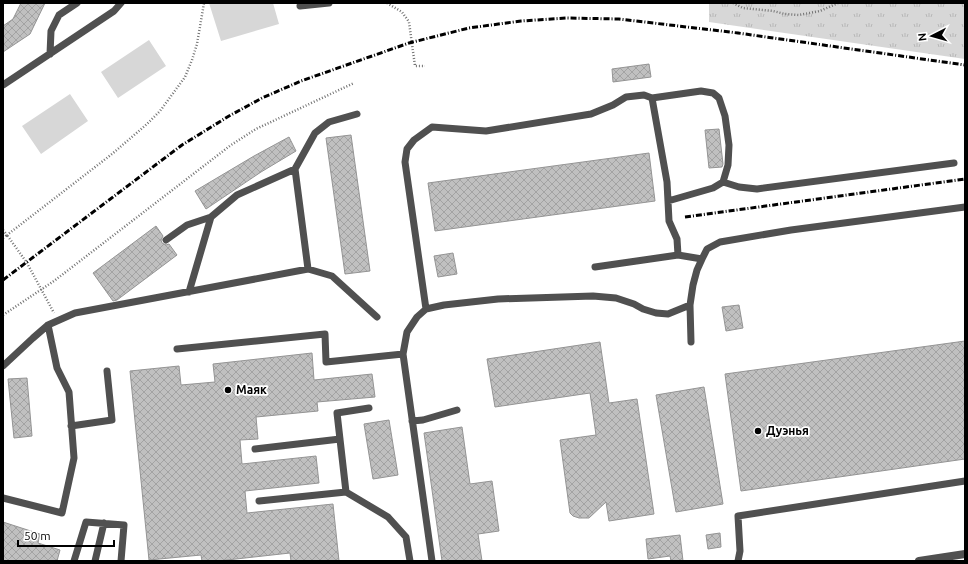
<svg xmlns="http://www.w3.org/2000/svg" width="968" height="564" font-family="Ubuntu,sans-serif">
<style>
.grass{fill:url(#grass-tufts)}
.green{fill:#d7d7d7}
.building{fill:url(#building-cross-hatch);stroke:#949494}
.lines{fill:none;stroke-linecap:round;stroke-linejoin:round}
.path{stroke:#727272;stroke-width:2.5;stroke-dasharray:1 2;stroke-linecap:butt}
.service{stroke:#505050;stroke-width:7}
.minor{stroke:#505050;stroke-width:8}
.rail{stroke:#000;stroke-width:3;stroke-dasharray:6 2 1 2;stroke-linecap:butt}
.poi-dot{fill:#000;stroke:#fff;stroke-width:1.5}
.labels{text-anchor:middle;stroke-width:3.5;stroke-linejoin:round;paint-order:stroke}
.poi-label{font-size:12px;font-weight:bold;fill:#000;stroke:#fff;text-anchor:start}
</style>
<defs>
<pattern id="grass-tufts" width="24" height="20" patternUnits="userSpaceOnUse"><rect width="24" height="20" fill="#d7d7d7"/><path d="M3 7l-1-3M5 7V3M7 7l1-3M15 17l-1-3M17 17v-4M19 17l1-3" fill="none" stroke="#b7b7b7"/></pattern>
<pattern id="building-cross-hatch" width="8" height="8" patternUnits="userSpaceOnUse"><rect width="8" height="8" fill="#c0c0c0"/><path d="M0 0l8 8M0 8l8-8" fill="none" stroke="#a3a3a3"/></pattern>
</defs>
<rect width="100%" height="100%" fill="#fff"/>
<path class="grass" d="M 709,3 L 965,3 L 965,59 L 709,22 Z"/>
<path class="green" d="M 209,3 L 273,3 L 279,24 L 221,41 Z
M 149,40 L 166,66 L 118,98 L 101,72 Z
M 70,94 L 88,121 L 41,154 L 22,126 Z"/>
<path class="building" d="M 21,3 L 45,3 L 30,34 L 3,52 L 3,26 L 13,19 Z
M 649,64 L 651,77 L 613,82 L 612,69 Z
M 719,129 L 723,164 L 722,167 L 709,168 L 705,130 Z
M 351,135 L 370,271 L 345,274 L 326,138 Z
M 289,137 L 296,151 L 261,172 L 206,209 L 195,191 L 254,156 Z
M 649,153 L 655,201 L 435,231 L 428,183 Z
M 156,226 L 163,236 L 161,240 L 162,243 L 166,245 L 169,244 L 177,255 L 117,300 L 113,301 L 93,273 Z
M 453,253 L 457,274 L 438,277 L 434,256 Z
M 739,305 L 743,328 L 726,331 L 722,307 Z
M 965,341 L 965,459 L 741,491 L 725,374 Z
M 600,342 L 609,403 L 637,399 L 654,514 L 609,521 L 606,502 L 589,518 L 579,518 L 573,516 L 570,513 L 560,440 L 596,435 L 590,393 L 495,407 L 487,359 Z
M 312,353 L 314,380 L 372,374 L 375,397 L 317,402 L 318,411 L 256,417 L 258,439 L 240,440 L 242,464 L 316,456 L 319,483 L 245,491 L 247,513 L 333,504 L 339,561 L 291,561 L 290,553 L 218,561 L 202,561 L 201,555 L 149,560 L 130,371 L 179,366 L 181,385 L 215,382 L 213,364 Z
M 27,378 L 32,436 L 14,438 L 8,379 Z
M 704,387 L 723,504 L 676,512 L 656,395 Z
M 389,420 L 398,475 L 373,479 L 364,424 Z
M 462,427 L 470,484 L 492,481 L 499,531 L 478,534 L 482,561 L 442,561 L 424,433 Z
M 3,522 L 40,534 L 38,543 L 60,550 L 57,561 L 3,561 Z
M 720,533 L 721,547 L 708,549 L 706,535 Z
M 680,535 L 683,561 L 671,561 L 670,556 L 648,559 L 646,539 Z"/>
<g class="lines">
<path class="path" d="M 387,3 L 402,12 L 409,22 L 415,66 L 425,66
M 733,3 L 743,8 L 773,11 L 785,14 L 799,15 L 820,11 L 838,3
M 3,230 L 7,235 L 112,154 L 147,124 L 160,111 L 185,77 L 192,60 L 197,44 L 204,3
M 3,238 L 7,235 L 27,263 L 54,313
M 3,315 L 54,281 L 231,145 L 256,129 L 354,83"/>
<path class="service" d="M 300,6 L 329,3
M 50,54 L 51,31 L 59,15 L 77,3
M 3,85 L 114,11 L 121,3
M 652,98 L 667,182 L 669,221 L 677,239 L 678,255
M 723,182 L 739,187 L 757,189 L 954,163
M 166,240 L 187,225 L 211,217
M 595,267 L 678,255 L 702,259
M 308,269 L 295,169 L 315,133 L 329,122 L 357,114
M 189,292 L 211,217 L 237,195 L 295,169
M 690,305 L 691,342
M 426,309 L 405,162 L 407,149 L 414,140 L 432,127 L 486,131 L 591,114 L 613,105 L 626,97 L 644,95 L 652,98 L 701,91 L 713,93 L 719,98 L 725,116 L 729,145 L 728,165 L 723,182 L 713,188 L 668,201
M 177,349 L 325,334 L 326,362 L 403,354
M 3,366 L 33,338 L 48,325 L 75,313 L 308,269 L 332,276 L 377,317
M 369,408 L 337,413 L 346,492 L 388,517 L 406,537 L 410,561
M 412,421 L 423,420 L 457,410
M 71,426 L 112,420 L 107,371
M 255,449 L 340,439
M 3,498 L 62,513 L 74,458 L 69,392 L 57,368 L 48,325
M 259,501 L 346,492
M 74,561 L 86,522 L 124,525 L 121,561
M 95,561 L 104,523
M 432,561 L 403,354 L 407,332 L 417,317 L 426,309 L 444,305 L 498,299 L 593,296 L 616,298 L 634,304 L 643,309 L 656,313 L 668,314 L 690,305 L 693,285 L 697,270 L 702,259 L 707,249 L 720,242 L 791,230 L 965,207
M 738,561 L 740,551 L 738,516 L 965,481"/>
<path class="minor" d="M 919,561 L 965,554"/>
<path class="rail" d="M 685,217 L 965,179
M 3,280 L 182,145 L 229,116 L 262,98 L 301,81 L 409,43 L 469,28 L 521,21 L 567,18 L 619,19 L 738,33 L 965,65"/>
</g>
<g class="poi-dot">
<circle cx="228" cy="390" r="4"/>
<circle cx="758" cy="431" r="4"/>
</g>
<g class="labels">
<g class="poi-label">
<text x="236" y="394">Маяк</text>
<text x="766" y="435">Дуэнья</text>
</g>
</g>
<rect width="968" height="564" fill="none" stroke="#000000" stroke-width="8"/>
<g transform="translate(932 36) rotate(264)" stroke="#ffffff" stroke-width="3" paint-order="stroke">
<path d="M0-3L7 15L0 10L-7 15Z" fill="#000000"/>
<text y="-6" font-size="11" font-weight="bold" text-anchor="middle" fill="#000000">N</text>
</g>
<path d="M18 540v6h96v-6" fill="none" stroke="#000000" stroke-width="2"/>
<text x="24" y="540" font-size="12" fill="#000000" stroke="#ffffff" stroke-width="3" paint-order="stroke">50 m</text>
</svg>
